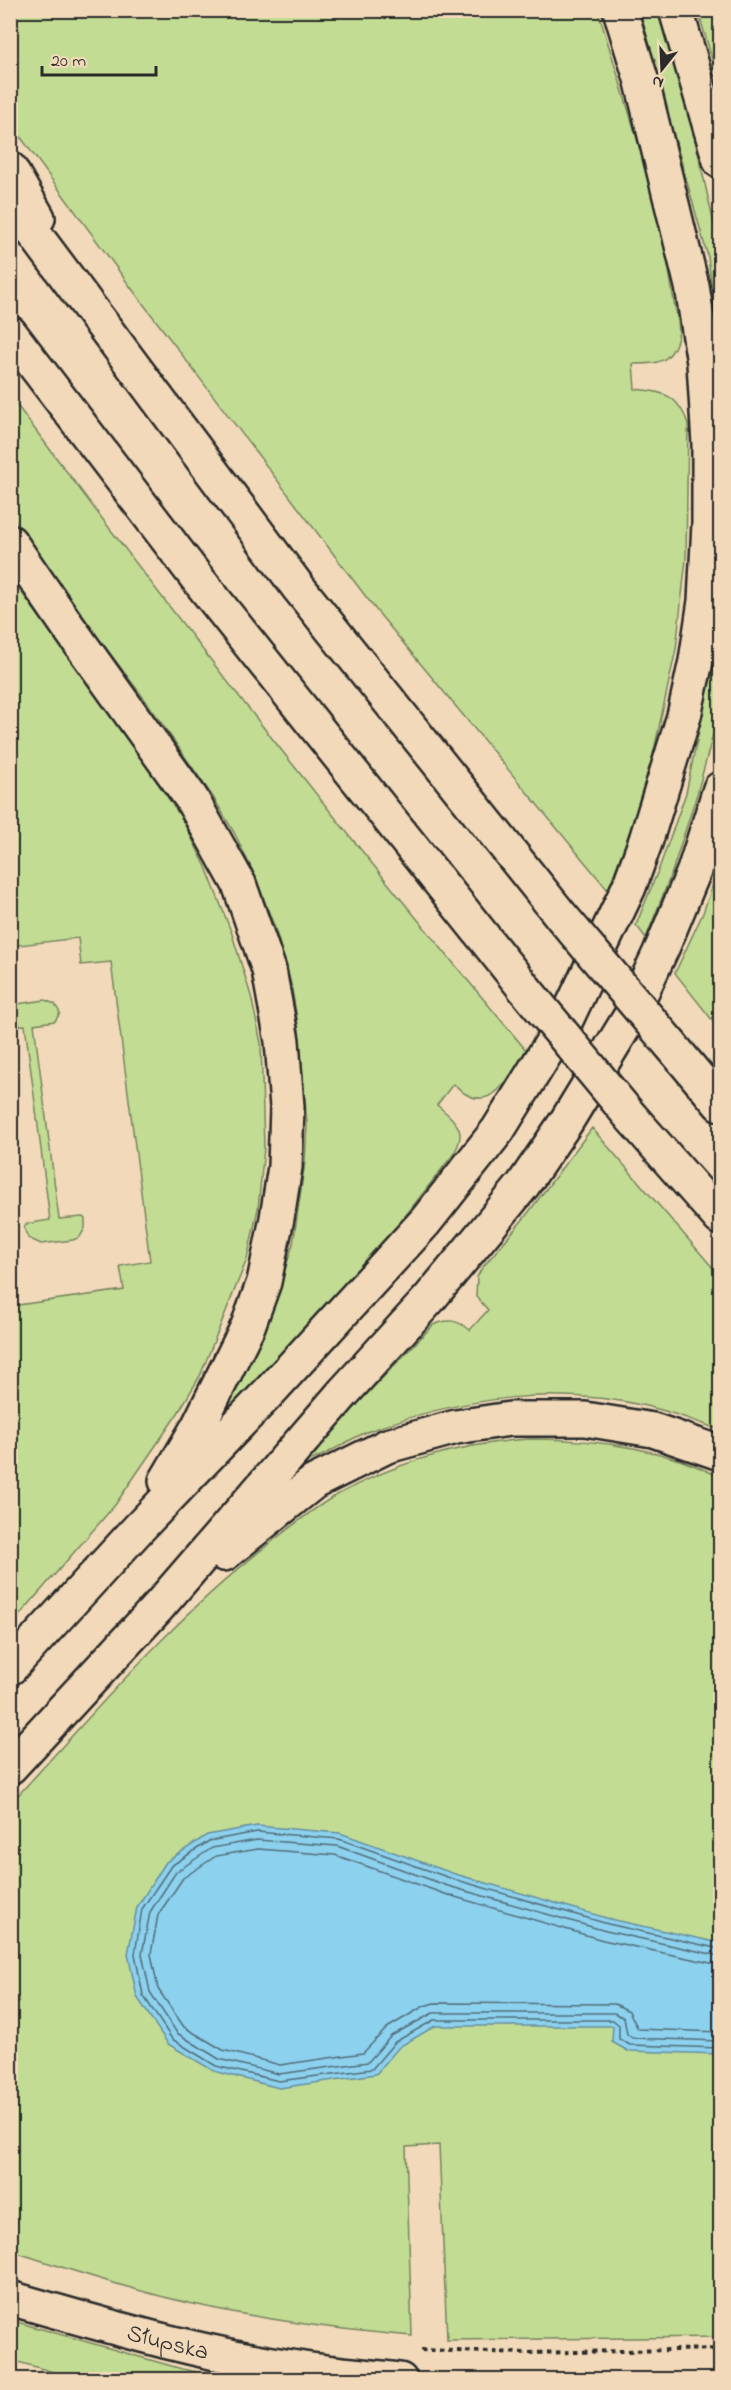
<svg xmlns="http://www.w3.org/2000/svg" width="731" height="2390" font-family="'Indie Flower',sans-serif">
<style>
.green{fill:#c2dc93;stroke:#76845f;stroke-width:1.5}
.water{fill:#8cd1ee;stroke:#658fa0;stroke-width:1.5}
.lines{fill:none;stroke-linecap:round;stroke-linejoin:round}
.shore{stroke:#526d79;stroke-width:1.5}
.secondary-casing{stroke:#2b2b2b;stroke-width:38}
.highway-casing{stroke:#2b2b2b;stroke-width:38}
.path{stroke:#2b2b2b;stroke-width:4;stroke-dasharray:4.5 4.5;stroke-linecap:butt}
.secondary{stroke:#f1d9b9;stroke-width:33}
.highway{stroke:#f1d9b9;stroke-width:33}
.highway-bridge-casing{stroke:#2b2b2b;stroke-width:38;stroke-linecap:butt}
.highway-bridge{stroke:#f1d9b9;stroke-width:33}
.labels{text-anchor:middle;stroke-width:6;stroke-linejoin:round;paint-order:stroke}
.street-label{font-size:24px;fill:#2b2b2b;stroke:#f1d9b9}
</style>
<rect width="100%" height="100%" fill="#f1d9b9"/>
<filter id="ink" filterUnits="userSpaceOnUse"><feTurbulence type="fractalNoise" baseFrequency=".0167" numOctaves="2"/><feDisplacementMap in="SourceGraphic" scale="12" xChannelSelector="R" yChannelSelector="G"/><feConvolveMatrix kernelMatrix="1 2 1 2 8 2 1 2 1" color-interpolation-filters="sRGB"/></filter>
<g filter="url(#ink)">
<path class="green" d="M 10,11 L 598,11 C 627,106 660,203 674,302 C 676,312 681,328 678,337 C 671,364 656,364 633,364 L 635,389 C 663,392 678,394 688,424 L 686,559 L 676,649 L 651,764 L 636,816 L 608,890 L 376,610 L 135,293 L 11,124 Z
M 639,11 L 658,11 L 686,99 L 720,251 L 720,351 L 708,257 Z
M 698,11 L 720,11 L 720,86 Z
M 10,396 C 176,619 347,838 526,1050 C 513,1070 495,1113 464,1093 C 460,1090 457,1086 453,1084 L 437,1105 C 457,1122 469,1132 452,1156 L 402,1220 L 223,1417 L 268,1324 L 293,1244 L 305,1162 L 307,1124 L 299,1030 L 291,984 L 275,928 L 255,876 L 235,834 L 213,797 L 149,705 L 67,597 L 11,515 Z
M 11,578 L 96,694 L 180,815 L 206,867 L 232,934 L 251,996 L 261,1043 L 264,1148 L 258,1209 L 247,1259 L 200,1376 L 178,1413 L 115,1505 L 11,1625 L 11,1306 L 124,1290 L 120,1266 L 150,1261 L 111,962 L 81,965 L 78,938 L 11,946 Z
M 720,613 L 720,701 L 718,716 L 697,794 L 672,872 L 646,938 L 636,925 L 660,866 L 686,793 L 718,639 Z
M 720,864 L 720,1030 L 675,973 L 703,913 Z
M 45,1000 L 55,1004 L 60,1013 L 55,1021 L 34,1024 L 59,1219 L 83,1217 L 85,1219 L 85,1228 L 80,1237 L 73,1240 L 41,1244 L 28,1238 L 24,1228 L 26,1224 L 50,1220 L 25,1025 L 11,1026 L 10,1005 Z
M 592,1128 L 720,1276 L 720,1430 C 696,1421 672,1412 646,1406 C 555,1385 459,1398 372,1430 C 349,1438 329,1455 306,1462 L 308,1456 L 433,1325 C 449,1318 457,1320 470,1330 L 488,1310 L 476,1296 L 477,1277 L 482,1268 L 525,1217 Z
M 530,1439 C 594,1439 662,1447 720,1477 L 720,2337 L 447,2340 L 439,2145 L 406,2147 L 412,2336 C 330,2329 248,2318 168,2298 C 115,2285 63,2267 11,2251 L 10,1804 C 93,1714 172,1619 269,1544 C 291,1527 312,1509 335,1496 C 396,1462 461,1443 530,1439 Z
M 10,2320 L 182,2369 L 233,2379 L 78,2379 L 11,2360 Z"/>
<path class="water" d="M 257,1826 L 340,1833 L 452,1873 L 610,1919 L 720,1943 L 720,2054 L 628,2051 L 612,2042 L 613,2026 L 435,2026 L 399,2047 L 376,2074 L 279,2088 L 214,2071 L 168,2044 L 137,1997 L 128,1954 L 137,1907 L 166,1862 L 207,1835 Z"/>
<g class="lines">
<path class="shore" d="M 720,1949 L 608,1924 L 450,1878 L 339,1839 L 257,1832 L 209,1841 L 171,1866 L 142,1909 L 135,1954 L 143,1995 L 172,2039 L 216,2066 L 279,2081 L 372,2069 L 395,2042 L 434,2020 L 613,2020 L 619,2025 L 619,2039 L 630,2045 L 720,2048
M 720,1956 L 606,1931 L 448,1886 L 337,1846 L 257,1840 L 212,1848 L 176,1872 L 150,1912 L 142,1954 L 150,1992 L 177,2033 L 219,2059 L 279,2074 L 368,2062 L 391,2036 L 433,2013 L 614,2013 L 624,2018 L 627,2034 L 632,2038 L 720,2041
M 720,1965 L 603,1940 L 445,1894 L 335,1855 L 258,1849 L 216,1856 L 183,1878 L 158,1915 L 151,1954 L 158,1989 L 184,2027 L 223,2050 L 280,2065 L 363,2053 L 387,2028 L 424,2006 L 434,2003 L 615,2004 L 629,2011 L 638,2029 L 720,2032"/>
<defs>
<g id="secondary">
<path id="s1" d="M 10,2298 C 107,2326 204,2355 304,2369 C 336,2374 368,2376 400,2380"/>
</g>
<path id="highway" d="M 676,10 L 720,161
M 10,169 L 38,218
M 10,201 L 298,587 L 562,917
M 10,333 L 197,578 L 525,989
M 10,542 L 67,625 L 191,798 L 239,884 L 269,970 L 282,1041 L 287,1107 L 285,1167 L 277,1218 L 264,1282 L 248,1326 L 198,1427 L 166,1481
M 670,1044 L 720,1104
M 631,1117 L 720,1218
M 224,1554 L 314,1482 L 387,1446 L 456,1427 L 510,1419 L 585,1419 L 653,1430 L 720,1453
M 10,1668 L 138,1529 L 272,1389 L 425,1222 L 498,1130 L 566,1020 L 629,887 L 646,840 L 684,716 L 696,661 L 705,601 L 709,523 L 709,444 L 704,363 L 692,286 L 642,82 L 620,10
M 10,1767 L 159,1606 L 344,1392 L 429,1299 L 523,1185 L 566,1122 L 630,1017 L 663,946 L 694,871 L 720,789"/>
</defs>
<use href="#secondary" class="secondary-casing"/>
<use href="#highway" class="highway-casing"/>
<path class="path" d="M 421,2350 L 527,2353 L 720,2349"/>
<use href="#secondary" class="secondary"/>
<use href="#highway" class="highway"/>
<defs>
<path id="highway-bridge" d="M 562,917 L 670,1044
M 525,989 L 631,1117"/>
</defs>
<use href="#highway-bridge" class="highway-bridge-casing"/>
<use href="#highway-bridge" class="highway-bridge"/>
</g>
</g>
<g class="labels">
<g class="street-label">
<text dy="8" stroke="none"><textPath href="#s1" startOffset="164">Słupska</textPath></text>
</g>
</g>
<rect width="731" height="2390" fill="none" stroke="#f1d9b9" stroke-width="36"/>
<rect x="18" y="18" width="695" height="2354" fill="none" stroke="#2b2b2b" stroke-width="2" filter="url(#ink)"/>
<g transform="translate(662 69) rotate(198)" stroke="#f1d9b9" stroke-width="4.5" paint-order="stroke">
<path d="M0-4.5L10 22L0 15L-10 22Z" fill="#2b2b2b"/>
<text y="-9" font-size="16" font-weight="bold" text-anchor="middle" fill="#2b2b2b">N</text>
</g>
<path d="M42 66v9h114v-9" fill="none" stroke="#2b2b2b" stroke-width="3"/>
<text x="51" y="66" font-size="18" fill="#2b2b2b" stroke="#f1d9b9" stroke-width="4.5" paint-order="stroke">20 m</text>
</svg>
